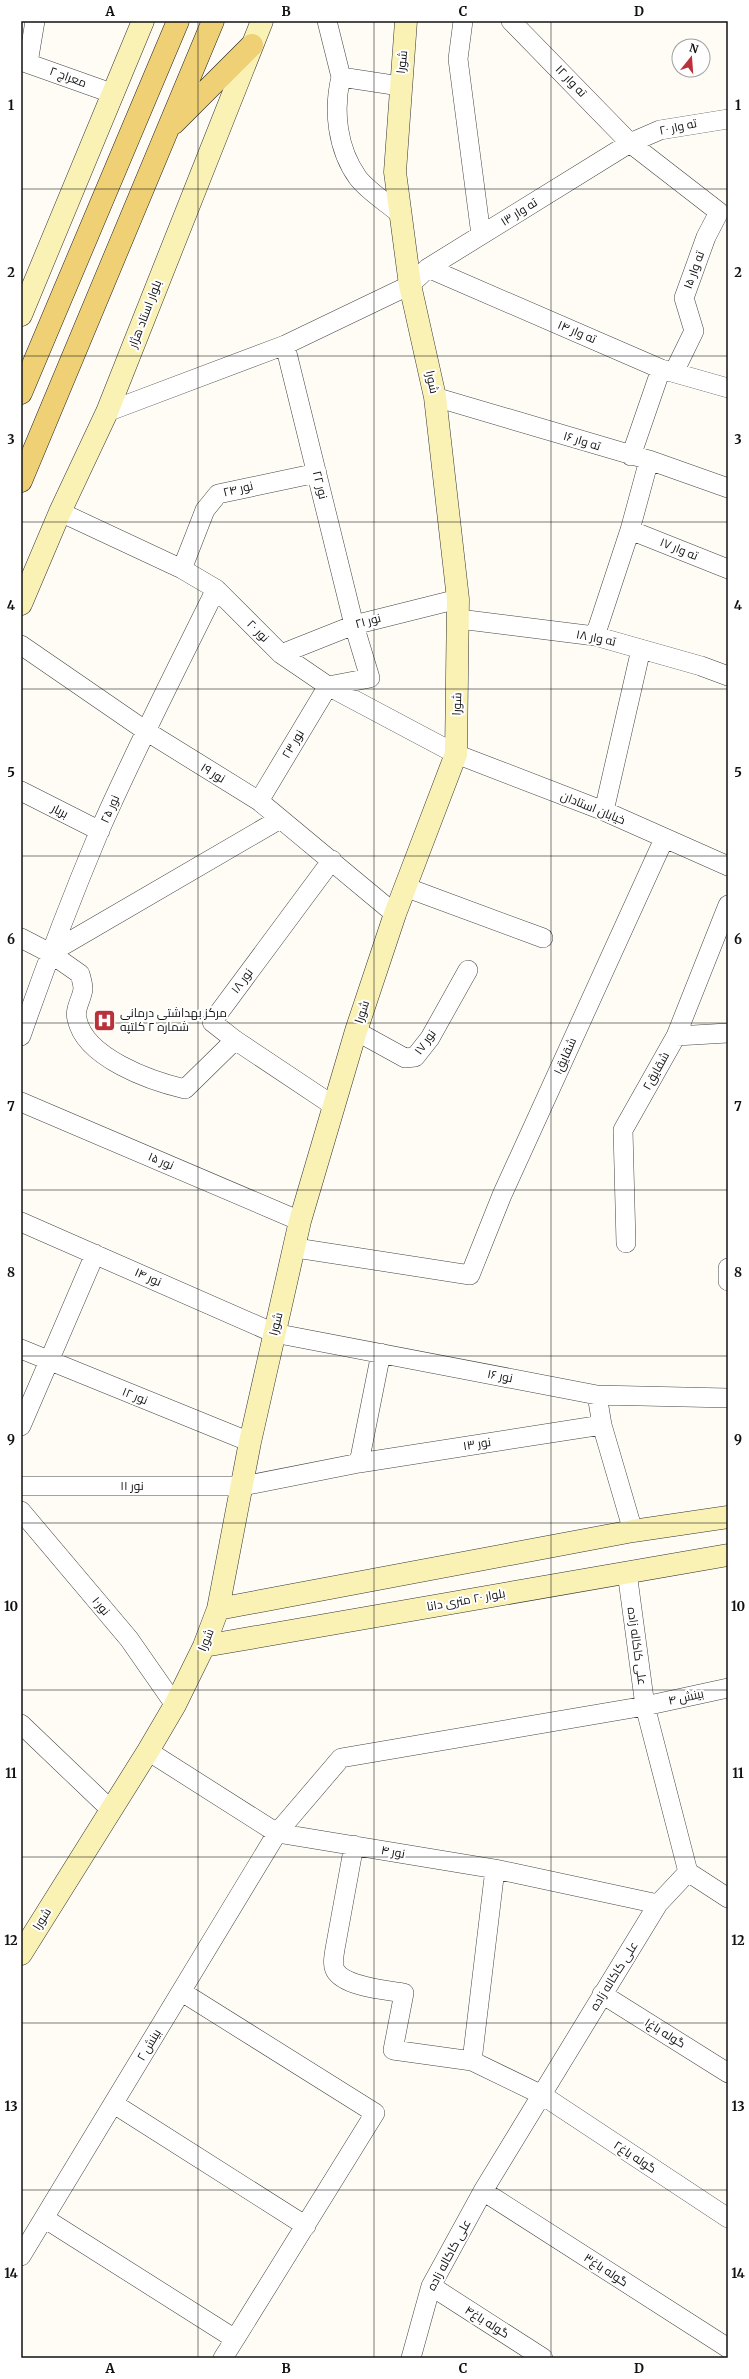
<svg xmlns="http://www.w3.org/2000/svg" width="749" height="2379" font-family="Merriweather,Cairo,serif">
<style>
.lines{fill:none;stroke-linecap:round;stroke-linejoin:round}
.street-casing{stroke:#444;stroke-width:20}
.secondary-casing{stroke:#333;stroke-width:23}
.primary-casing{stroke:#222;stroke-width:23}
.street{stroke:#fff;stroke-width:19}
.secondary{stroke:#faf1b5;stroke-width:22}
.primary{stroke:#efd074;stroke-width:22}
.grid{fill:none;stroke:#111;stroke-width:1;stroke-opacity:0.55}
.labels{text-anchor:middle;stroke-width:4;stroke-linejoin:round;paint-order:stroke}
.street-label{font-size:12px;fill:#111;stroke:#fff}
.poi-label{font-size:12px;fill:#111;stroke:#fff;text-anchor:start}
.neatline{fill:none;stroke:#111;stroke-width:1.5}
.grid-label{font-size:13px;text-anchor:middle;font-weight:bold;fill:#111}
</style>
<rect width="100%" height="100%" fill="#fefcf5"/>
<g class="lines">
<defs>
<path id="street" d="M 327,21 L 341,77 L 400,86
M 463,21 L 458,59 L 481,235
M 511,21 L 630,143 L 719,212 L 706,237 L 684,298 L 694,331 L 674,372
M 21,61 L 114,94
M 28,63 L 35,21
M 341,77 C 333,110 337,149 358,178 C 368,191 387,203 400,214
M 428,268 L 661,369 L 728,388
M 435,397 L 649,460 L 728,488
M 107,412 L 285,345 L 410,285 L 428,268 L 630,143 L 660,130 L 728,119
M 631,456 L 661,369
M 60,512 L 182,569 L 216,589 L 281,654 L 328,686 L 456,754 L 604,811 L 728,866
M 630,530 L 728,569
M 182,569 L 205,510 L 218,494 L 317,473
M 459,619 L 595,636 L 701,666 L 728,676
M 595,636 L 630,530 L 649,460
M 21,645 L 146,731 L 259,801 L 395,914
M 281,654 L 354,625 L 458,599
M 21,791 L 100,831
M 259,801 L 328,686 L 370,678 L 354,625 L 285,345
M 604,811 L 641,649
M 332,860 L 212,1022 L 235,1040 L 334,1106
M 405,887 L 543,938
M 21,938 L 50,953 L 80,974 C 81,978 83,984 83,989 C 82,999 74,1009 77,1019 C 85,1058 151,1081 185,1089 L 235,1040
M 50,953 L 280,819
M 356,1031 L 405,1058 L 415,1057 L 430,1038 L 468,970
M 21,1036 C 45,967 71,899 99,832 C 135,750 176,670 216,589
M 676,1036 L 728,1033
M 21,1102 L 300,1221
M 21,1222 L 274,1333 L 597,1395 L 728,1398
M 626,1243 L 623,1130 L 676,1036 L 728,905
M 296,1248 L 470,1275 L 502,1195 L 664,839
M 728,1268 L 728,1281
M 21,1349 L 250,1442
M 597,1395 L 602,1425 L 633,1531
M 21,1426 L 95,1254
M 359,1463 L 381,1353
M 21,1486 L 243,1486 L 359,1463 L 602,1425
M 21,1511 L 129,1639 L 175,1705
M 21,1724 L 111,1810
M 148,1751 L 277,1833 L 495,1869 L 658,1904
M 354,1845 L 335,1949 C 334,1956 332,1964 335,1970 C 344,1987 386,1990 404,1993 L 393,2050 L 472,2061
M 495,1869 L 472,2061 L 542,2095 L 728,2218
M 688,1872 L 728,1898
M 602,1994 L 728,2073
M 114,2104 L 306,2226
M 483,2191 L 728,2348
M 44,2218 L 235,2339 L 375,2113 L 182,1992
M 21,2256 L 277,1833 L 341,1758 L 645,1706 L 728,1688
M 431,2286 L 543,2358
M 223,2358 L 235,2339
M 411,2358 L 431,2286 L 483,2191 L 658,1904 L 688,1872 L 645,1706 L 627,1572"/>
<path id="secondary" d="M 21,315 L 143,21
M 21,604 L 60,512 L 107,412 L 262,21
M 218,1609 L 633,1531 L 728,1517
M 204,1646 L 728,1555
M 21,1954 L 148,1751 L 175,1705 L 204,1646 L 218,1609 L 250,1442 L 300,1221 L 356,1031 L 395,914 L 456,754 L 458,599 L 435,397 L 410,285 L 395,172 L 406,21"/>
<path id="primary" d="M 174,123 L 252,45
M 21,393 L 178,21
M 21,481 L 213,21"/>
</defs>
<use href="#street" class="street-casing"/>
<use href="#secondary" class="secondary-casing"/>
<use href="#primary" class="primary-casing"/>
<use href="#street" class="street"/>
<use href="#secondary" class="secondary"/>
<use href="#primary" class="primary"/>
</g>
<path class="grid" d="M 198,21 L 198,2358M 374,21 L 374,2358M 551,21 L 551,2358M 21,189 L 728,189M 21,356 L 728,356M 21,522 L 728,522M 21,689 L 728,689M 21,856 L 728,856M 21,1023 L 728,1023M 21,1190 L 728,1190M 21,1356 L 728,1356M 21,1523 L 728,1523M 21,1690 L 728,1690M 21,1857 L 728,1857M 21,2023 L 728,2023M 21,2190 L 728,2190"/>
<defs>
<symbol id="hospital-square" viewBox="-11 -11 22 22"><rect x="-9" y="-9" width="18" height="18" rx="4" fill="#b93139" stroke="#fff"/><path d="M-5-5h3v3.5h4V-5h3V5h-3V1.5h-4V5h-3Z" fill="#fff"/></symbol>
</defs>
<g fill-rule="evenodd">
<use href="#hospital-square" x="92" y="1008" width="25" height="25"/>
</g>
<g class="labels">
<g class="street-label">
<text transform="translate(402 62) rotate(-84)" y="4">شورا</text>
<text transform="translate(68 77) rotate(20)" y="4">معراج ۲</text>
<text transform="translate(571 81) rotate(46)" y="4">ته وار ۱۲</text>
<text transform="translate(678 127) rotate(-12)" y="4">ته وار ۲۰</text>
<text transform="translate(519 212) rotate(-32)" y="4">ته وار ۱۳</text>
<text transform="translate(694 270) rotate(-70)" y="4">ته وار ۱۵</text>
<text transform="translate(145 314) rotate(-69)" y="4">بلوار استاد هژار</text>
<text transform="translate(577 332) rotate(23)" y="4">ته وار ۱۴</text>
<text transform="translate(432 382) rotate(78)" y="4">شورا</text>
<text transform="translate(582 441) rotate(17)" y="4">ته وار ۱۶</text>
<text transform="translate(320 485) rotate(76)" y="4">نور ۲۲</text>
<text transform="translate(238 489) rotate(-14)" y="4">نور ۲۴</text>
<text transform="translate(679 549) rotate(22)" y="4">ته وار ۱۷</text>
<text transform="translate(368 621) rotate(-15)" y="4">نور ۲۱</text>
<text transform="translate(258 631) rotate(45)" y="4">نور ۲۰</text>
<text transform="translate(596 638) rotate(11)" y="4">ته وار ۱۸</text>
<text transform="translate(457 704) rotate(-88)" y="4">شورا</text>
<text transform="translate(293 744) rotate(-59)" y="4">نور ۲۳</text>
<text transform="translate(213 773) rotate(32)" y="4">نور ۱۹</text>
<text transform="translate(593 808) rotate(22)" y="4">خیابان استادان</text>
<text transform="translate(110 809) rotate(-66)" y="4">نور ۲۵</text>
<text transform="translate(60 811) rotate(27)" y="4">بریار</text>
<text transform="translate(242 981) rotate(-53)" y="4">نور ۱۸</text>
<text transform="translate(362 1012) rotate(-72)" y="4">شورا</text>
<text transform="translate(425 1042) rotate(-54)" y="4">نور ۱۷</text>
<text transform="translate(565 1056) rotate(-66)" y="4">شقایق۱</text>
<text transform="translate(656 1071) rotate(-61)" y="4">شقایق۲</text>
<text transform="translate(161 1161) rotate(23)" y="4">نور ۱۵</text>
<text transform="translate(148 1277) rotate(24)" y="4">نور ۱۴</text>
<text transform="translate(276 1324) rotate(-76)" y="4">شورا</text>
<text transform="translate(500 1376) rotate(11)" y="4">نور ۱۶</text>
<text transform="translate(135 1396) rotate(22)" y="4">نور ۱۲</text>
<text transform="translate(477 1444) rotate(-9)" y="4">نور ۱۳</text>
<text x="132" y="1490">نور ۱۱</text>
<text transform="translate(466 1600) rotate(-10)" y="4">بلوار ۲۰ متری دانا</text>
<text transform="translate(101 1606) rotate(50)" y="4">نور۱۰</text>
<text transform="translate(206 1640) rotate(-68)" y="4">شورا</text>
<text transform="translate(637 1646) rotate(82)" y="4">علی کاکاله زاده</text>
<text transform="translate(686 1697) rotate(-12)" y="4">بینش ۴</text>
<text transform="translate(393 1852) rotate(10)" y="4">نور ۴</text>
<text transform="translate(42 1919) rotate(-58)" y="4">شورا</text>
<text transform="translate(614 1976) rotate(-58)" y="4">علی کاکاله زاده</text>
<text transform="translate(665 2033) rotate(32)" y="4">گوله باغ۱</text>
<text transform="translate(149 2045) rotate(-59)" y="4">بینش ۲</text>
<text transform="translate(635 2157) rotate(33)" y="4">گوله باغ۲</text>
<text transform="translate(449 2255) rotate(-62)" y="4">علی کاکاله زاده</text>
<text transform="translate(606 2270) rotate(33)" y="4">گوله باغ۳</text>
<text transform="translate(487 2322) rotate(32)" y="4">گوله باغ۴</text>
</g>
<g class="poi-label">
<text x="120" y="1017">مرکز بهداشتی درمانی<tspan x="120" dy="14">شماره ۲ کلتپه</tspan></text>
</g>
</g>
<rect width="749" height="2379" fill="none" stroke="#ffffff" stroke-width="44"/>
<g transform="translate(691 58) rotate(17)"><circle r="19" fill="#ffffff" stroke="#a0a0a0"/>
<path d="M0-3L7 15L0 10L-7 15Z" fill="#b93139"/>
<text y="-6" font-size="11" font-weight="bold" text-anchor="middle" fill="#111111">N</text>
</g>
<rect x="22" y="22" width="705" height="2335" class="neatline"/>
<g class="grid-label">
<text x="110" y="16">A</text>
<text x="286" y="16">B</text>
<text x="463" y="16">C</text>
<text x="639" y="16">D</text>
<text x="11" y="110">1</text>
<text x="738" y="110">1</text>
<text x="11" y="277">2</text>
<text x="738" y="277">2</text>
<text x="11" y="444">3</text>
<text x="738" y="444">3</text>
<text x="11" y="610">4</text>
<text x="738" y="610">4</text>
<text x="11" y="777">5</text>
<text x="738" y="777">5</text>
<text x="11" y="944">6</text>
<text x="738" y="944">6</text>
<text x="11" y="1111">7</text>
<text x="738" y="1111">7</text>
<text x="11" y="1277">8</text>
<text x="738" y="1277">8</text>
<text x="11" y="1444">9</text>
<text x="738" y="1444">9</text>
<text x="11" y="1611">10</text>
<text x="738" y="1611">10</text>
<text x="11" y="1778">11</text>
<text x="738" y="1778">11</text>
<text x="11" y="1945">12</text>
<text x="738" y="1945">12</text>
<text x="11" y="2111">13</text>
<text x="738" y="2111">13</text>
<text x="11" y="2278">14</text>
<text x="738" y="2278">14</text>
<text x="110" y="2373">A</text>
<text x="286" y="2373">B</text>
<text x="463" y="2373">C</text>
<text x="639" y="2373">D</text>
</g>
</svg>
